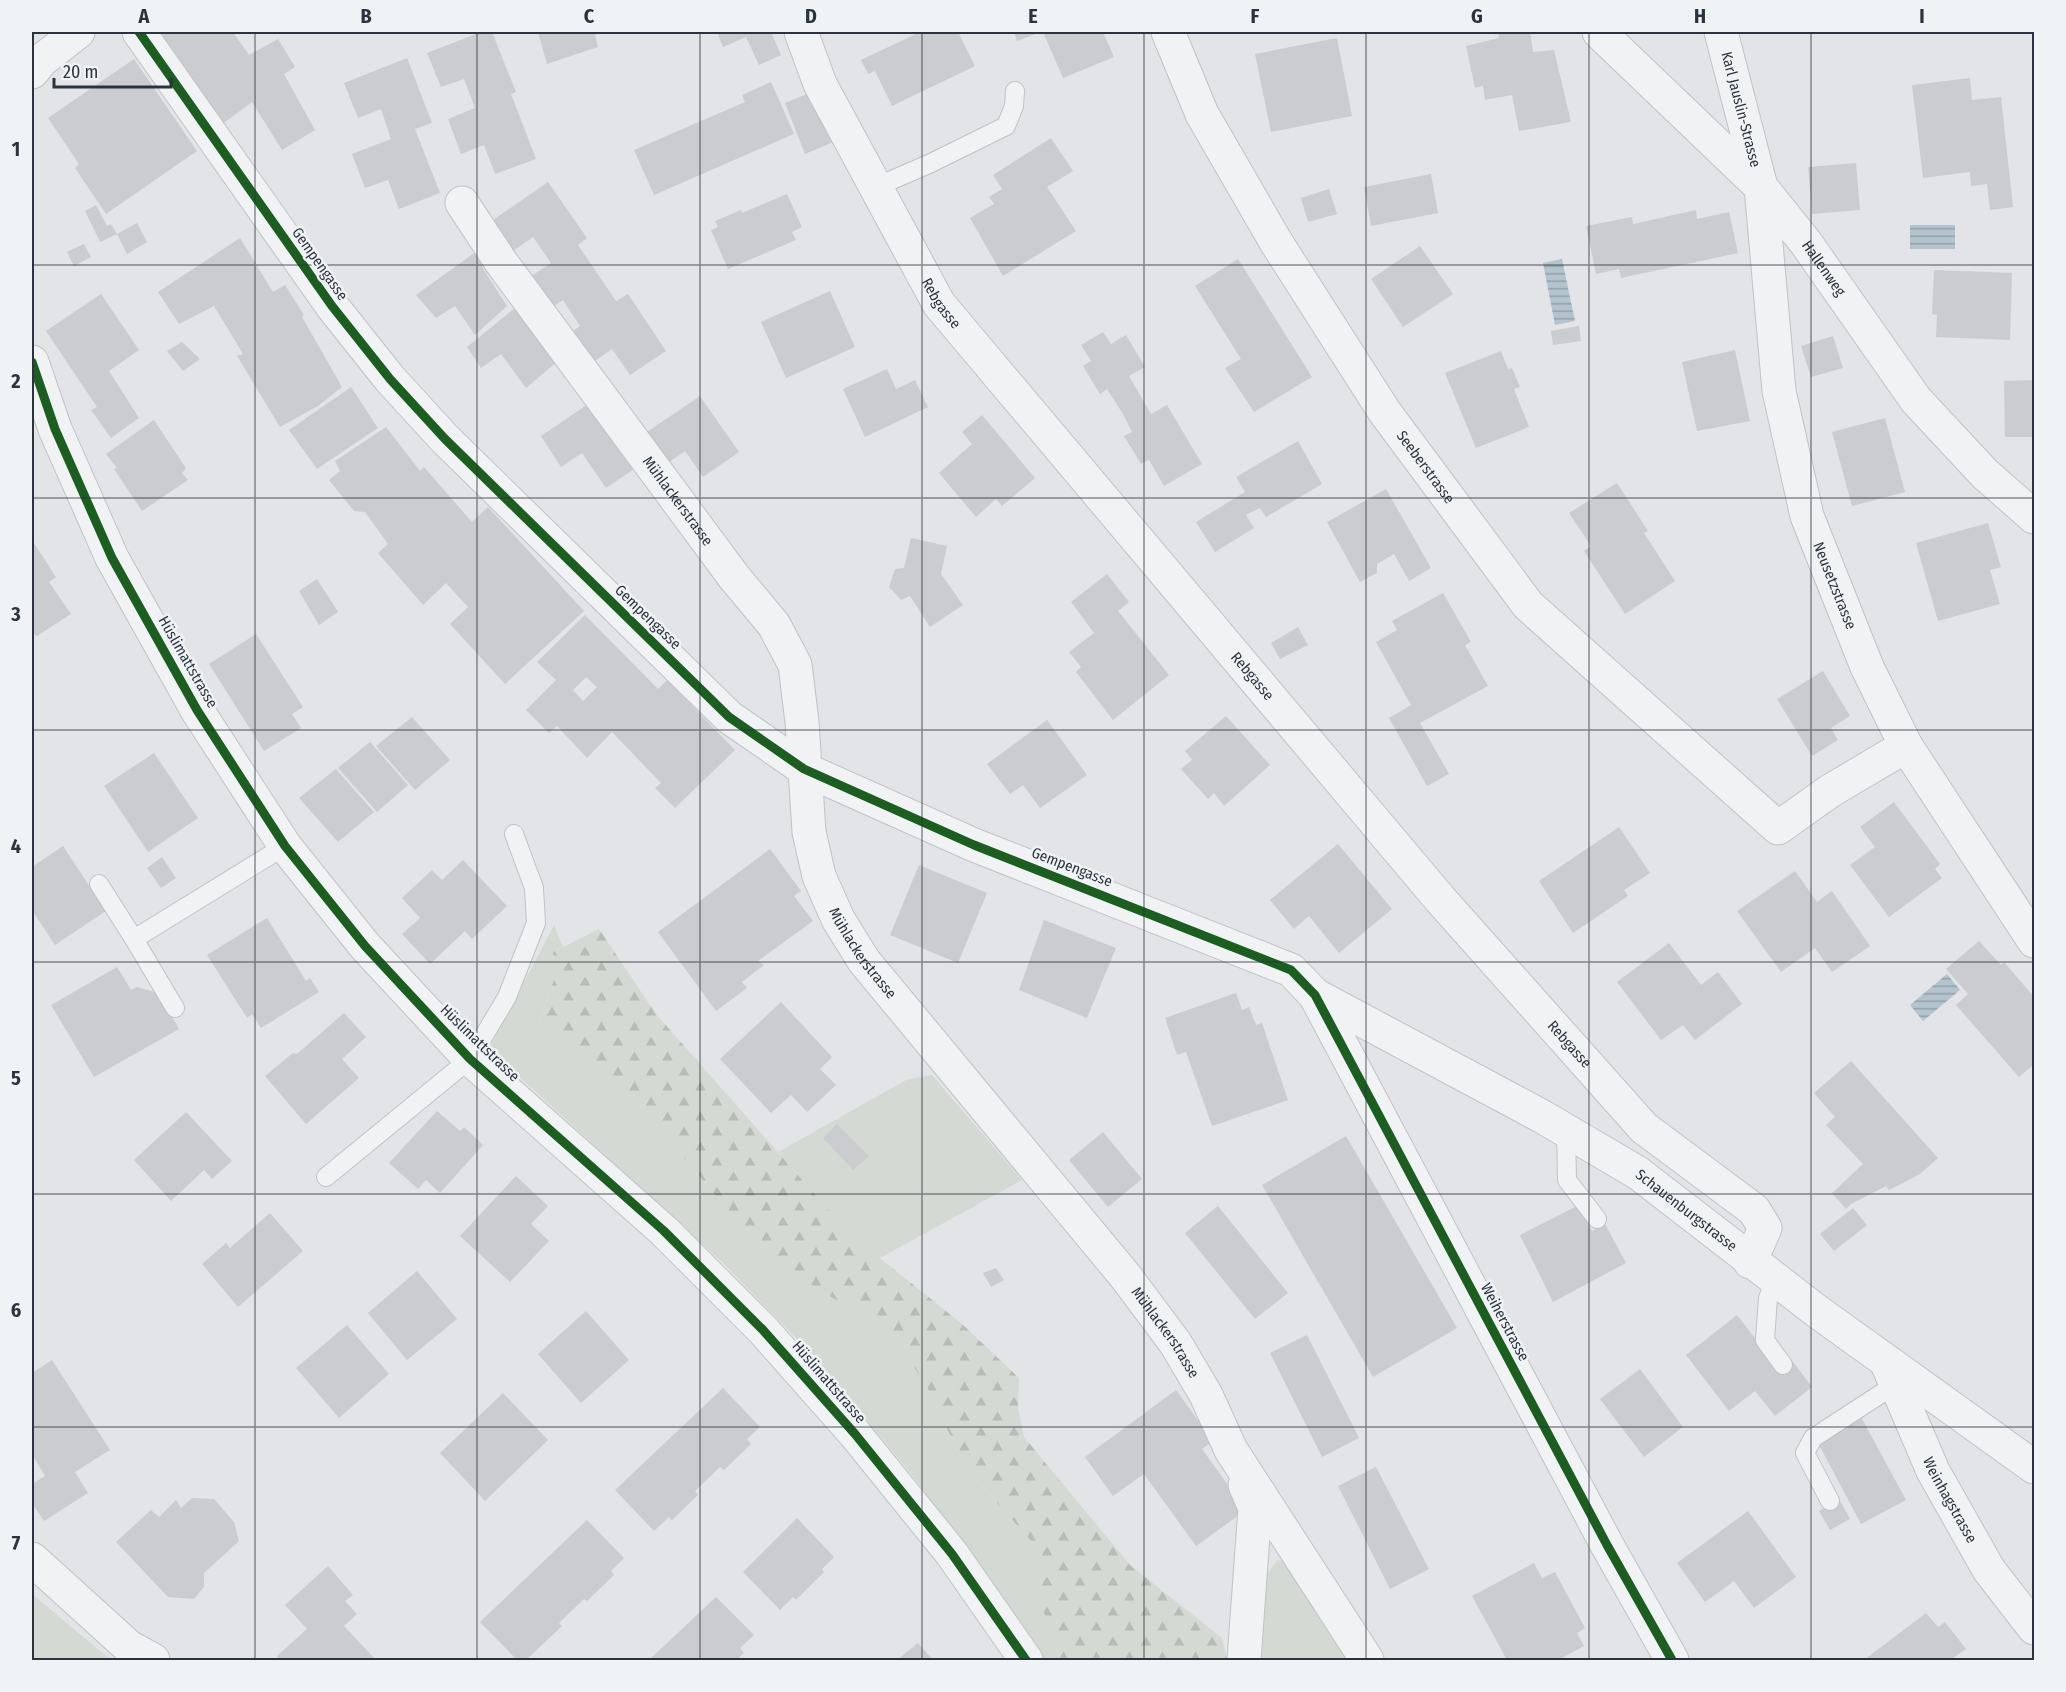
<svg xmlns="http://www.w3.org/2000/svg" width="2066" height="1692" font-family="'Fira Sans Condensed',sans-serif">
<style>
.grass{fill:#d4dad3}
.forest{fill:url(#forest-firs)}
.water{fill:url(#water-rules)}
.building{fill:#cacccf;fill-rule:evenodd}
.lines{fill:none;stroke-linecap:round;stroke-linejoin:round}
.service-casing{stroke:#c1c2c5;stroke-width:20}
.minor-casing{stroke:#c1c2c5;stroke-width:35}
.service{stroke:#f1f2f4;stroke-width:18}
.minor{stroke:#f1f2f4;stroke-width:33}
.cycleway-casing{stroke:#f0f3f6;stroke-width:13}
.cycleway{stroke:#1b5e20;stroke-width:9}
.grid{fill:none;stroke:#2b343e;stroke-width:1.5;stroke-opacity:0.55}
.labels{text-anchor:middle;stroke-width:5;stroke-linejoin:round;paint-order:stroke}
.street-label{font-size:15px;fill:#2b343e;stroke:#f0f3f6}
.neatline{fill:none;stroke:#2b343e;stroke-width:2}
.grid-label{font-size:20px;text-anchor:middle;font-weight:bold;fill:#2b343e}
</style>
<defs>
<pattern id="forest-firs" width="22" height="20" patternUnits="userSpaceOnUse" patternTransform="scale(1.5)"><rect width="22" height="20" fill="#d4dad3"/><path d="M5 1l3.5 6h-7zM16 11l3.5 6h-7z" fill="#b6bcb6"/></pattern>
<pattern id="water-rules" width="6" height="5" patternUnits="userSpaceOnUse" patternTransform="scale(1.5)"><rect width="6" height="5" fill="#b3c4ce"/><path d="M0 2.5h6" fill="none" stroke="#92a0a9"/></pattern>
</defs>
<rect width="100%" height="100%" fill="#e2e4e7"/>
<path class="grass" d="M 554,925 L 563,947 L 553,952 L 555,977 L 539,1021 L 573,1054 L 655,1123 L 736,1220 L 819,1291 L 876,1320 L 923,1379 L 966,1468 L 1040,1551 L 1040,1599 L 1054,1647 L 1062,1660 L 1045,1660 L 916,1480 L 821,1364 L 723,1263 L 489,1049 Z
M 932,1075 L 1022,1180 L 880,1258 L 849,1233 L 778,1152 L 908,1079 Z
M 1277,1560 L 1292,1563 L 1356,1660 L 1259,1660 L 1266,1576 Z
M 32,1594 L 111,1660 L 32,1660 Z"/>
<path class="forest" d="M 599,929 L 656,1014 L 849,1233 L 962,1324 L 1019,1378 L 1018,1408 L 1024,1437 L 1130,1565 L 1222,1638 L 1227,1660 L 1062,1660 L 1054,1647 L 1040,1599 L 1040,1551 L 966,1468 L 923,1379 L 876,1320 L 819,1291 L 736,1220 L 655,1123 L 573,1054 L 539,1021 L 555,977 L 553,952 Z"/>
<path class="water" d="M 1910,225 L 1955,225 L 1955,249 L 1910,249 Z
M 1562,259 L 1575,321 L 1555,325 L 1543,263 Z
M 1947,974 L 1960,990 L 1923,1021 L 1910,1005 Z"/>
<path class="building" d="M 159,32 L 233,32 L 249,55 L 278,39 L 295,67 L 284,74 L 315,130 L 282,150 L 252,102 L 221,125 L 152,39 Z
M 481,32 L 492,32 L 516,92 L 511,94 L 536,159 L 495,174 L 484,145 L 461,154 L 448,119 L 475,108 L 464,79 L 441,87 L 427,53 Z
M 538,32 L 604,32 L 595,35 L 598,47 L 547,64 Z
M 717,32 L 771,32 L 781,55 L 759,65 L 746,37 L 723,47 Z
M 920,32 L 958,32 L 975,66 L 892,106 L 875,71 L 868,74 L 861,60 Z
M 1014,32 L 1041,32 L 1017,41 Z
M 1043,32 L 1103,32 L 1114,57 L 1063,78 Z
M 1498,32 L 1530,32 L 1533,52 L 1554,50 L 1571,122 L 1519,131 L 1512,95 L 1485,100 L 1483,86 L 1475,88 L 1466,46 L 1499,38 Z
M 1337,38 L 1352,116 L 1271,132 L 1255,54 Z
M 407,58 L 432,123 L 415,129 L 440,193 L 399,209 L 388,180 L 365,188 L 352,154 L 391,139 L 381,109 L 358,118 L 344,83 Z
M 134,59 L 197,151 L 106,214 L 75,168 L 79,164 L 48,118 Z
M 1970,78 L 1972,100 L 2001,97 L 2013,207 L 1990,210 L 1987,184 L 1971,186 L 1970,172 L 1923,178 L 1912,85 Z
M 771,82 L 794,134 L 654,195 L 634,150 L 745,102 L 742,95 Z
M 812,92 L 833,142 L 805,154 L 785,103 Z
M 1051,138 L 1073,171 L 1047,187 L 1076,231 L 1003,276 L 970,218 L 994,204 L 989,197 L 1002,189 L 993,175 Z
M 1856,163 L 1860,210 L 1812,214 L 1808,167 Z
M 1431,174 L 1438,213 L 1371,226 L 1364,187 Z
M 548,182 L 587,238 L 578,245 L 616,301 L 628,294 L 666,351 L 630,375 L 612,349 L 592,363 L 571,332 L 580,326 L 563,300 L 542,314 L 521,283 L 551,263 L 533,237 L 513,251 L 493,220 Z
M 1329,189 L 1337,214 L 1308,222 L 1301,198 Z
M 787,194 L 802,227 L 792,232 L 796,240 L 728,269 L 711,230 L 718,227 L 715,221 L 741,210 L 742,213 Z
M 96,205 L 107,226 L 111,224 L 117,234 L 100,242 L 85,211 Z
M 1696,210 L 1697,219 L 1729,212 L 1738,253 L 1621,278 L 1619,269 L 1596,274 L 1586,226 L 1632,217 L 1633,224 Z
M 137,223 L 147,242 L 127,254 L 117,234 Z
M 240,238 L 273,292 L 285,285 L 304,315 L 302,317 L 342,387 L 318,406 L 280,427 L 237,356 L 243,354 L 214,306 L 179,324 L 158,292 Z
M 84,244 L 91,257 L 74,266 L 67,252 Z
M 1420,246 L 1453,294 L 1403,327 L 1371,279 Z
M 477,251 L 486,261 L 482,267 L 507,306 L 475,335 L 455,306 L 436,318 L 416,295 Z
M 1238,259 L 1312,377 L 1254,412 L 1225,368 L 1241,359 L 1195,286 Z
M 1934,270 L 2012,273 L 2010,340 L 1936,337 L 1937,315 L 1932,314 Z
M 830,291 L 855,347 L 786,378 L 761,322 Z
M 101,294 L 139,350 L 109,371 L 139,418 L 111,438 L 91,410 L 97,407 L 46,331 Z
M 520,304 L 558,361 L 526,388 L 501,354 L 481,368 L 467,347 Z
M 1579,326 L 1581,341 L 1553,345 L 1551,331 Z
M 1103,332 L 1111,344 L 1126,335 L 1145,367 L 1129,376 L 1151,414 L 1167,405 L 1202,464 L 1164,486 L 1149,460 L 1141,464 L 1124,436 L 1132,432 L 1123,414 L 1107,389 L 1100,394 L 1083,366 L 1091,361 L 1081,345 Z
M 1833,336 L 1843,368 L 1811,377 L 1801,346 Z
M 182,342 L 200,359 L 183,371 L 167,351 Z
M 1735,350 L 1750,421 L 1697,431 L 1682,362 Z
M 1501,351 L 1508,369 L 1512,368 L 1520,387 L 1514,389 L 1529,427 L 1476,448 L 1445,373 Z
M 887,369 L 896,389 L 915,380 L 928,407 L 865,437 L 843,389 Z
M 2034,380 L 2034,437 L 2005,437 L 2004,381 Z
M 351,387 L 378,428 L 317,469 L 289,430 Z
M 700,396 L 739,452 L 703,477 L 685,451 L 665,465 L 644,434 Z
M 597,398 L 643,463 L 606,488 L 582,453 L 561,467 L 541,436 Z
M 982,415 L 1035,478 L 1002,506 L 996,499 L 976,517 L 939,473 L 972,444 L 962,432 Z
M 1885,418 L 1905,492 L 1852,506 L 1832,432 Z
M 154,420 L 186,468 L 182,473 L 188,480 L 142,511 L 114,469 L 117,468 L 106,454 Z
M 386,427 L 420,471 L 424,467 L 472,522 L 488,507 L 584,611 L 505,684 L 450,624 L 468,607 L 446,583 L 423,605 L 378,553 L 388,544 L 365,512 L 354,511 L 329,480 L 340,471 L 335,461 Z
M 1298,441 L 1322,484 L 1266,517 L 1260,508 L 1246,515 L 1254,528 L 1215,552 L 1196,522 L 1245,492 L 1236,477 Z
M 1617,483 L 1648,531 L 1644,533 L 1675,581 L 1625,614 L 1584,551 L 1591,546 L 1569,513 Z
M 1386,489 L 1431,568 L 1409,581 L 1394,554 L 1377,564 L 1377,573 L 1360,582 L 1327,522 Z
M 1988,523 L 2001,567 L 1990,570 L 2000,604 L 1938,621 L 1916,543 Z
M 911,538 L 947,546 L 941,574 L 963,605 L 930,627 L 910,596 L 901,600 L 889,587 L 895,569 L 904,568 Z
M 32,540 L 56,577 L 49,582 L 71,614 L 37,636 L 32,632 Z
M 1107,574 L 1129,602 L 1118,611 L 1169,675 L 1113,720 L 1076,672 L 1081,667 L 1069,652 L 1094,633 L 1071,602 Z
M 317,579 L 338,612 L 319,625 L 299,591 Z
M 1443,593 L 1471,642 L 1465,645 L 1488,686 L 1420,723 L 1449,774 L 1427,786 L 1389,718 L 1411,705 L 1376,642 L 1397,630 L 1392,621 Z
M 585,615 L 658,689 L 667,680 L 735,750 L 675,808 L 655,788 L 661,783 L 612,732 L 587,758 L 557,726 L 549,733 L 526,710 L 556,680 L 537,662 ZM 586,677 L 597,687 L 583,701 L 573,690 Z
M 1298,627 L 1308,645 L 1280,659 L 1271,643 Z
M 256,634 L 303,707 L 292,714 L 301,728 L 264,751 L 209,664 Z
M 1823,671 L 1850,716 L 1831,728 L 1838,740 L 1812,756 L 1777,699 Z
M 1226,716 L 1270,765 L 1224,806 L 1214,793 L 1208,799 L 1181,769 L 1192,760 L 1185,751 Z
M 412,717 L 450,760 L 415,790 L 376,746 Z
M 1047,720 L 1087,775 L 1040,808 L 1023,785 L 1010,794 L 987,764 Z
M 370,742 L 408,785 L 377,812 L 338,768 Z
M 154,753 L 198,818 L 148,852 L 104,786 Z
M 336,769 L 374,812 L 338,842 L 299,798 Z
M 1894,802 L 1940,864 L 1935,869 L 1942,878 L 1889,917 L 1850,865 L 1875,847 L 1860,827 Z
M 1619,827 L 1650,873 L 1624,890 L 1628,896 L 1573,933 L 1539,881 Z
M 1338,844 L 1392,909 L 1339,953 L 1309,916 L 1294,929 L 1270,900 Z
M 63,846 L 106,911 L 55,945 L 32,910 L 32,867 Z
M 770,849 L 801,891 L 794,896 L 813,921 L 758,961 L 764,965 L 742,982 L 747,988 L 716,1011 L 658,932 Z
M 162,857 L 176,878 L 161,888 L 147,868 Z
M 463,860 L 507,906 L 472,939 L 465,931 L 430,964 L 402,934 L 420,918 L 402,898 L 432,870 L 442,880 Z
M 919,865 L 987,893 L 958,963 L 890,935 Z
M 1795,871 L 1817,902 L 1832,891 L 1870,946 L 1832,972 L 1815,948 L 1781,972 L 1737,911 Z
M 267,918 L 306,981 L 310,978 L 319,992 L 261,1028 L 252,1014 L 247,1018 L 207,955 Z
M 1044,920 L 1116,948 L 1087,1018 L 1019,990 Z
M 1979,941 L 2001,965 L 2004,962 L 2034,997 L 2034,1064 L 2019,1077 L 1956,1005 L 1968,994 L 1946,969 Z
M 1669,943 L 1701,985 L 1718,972 L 1742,1004 L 1695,1040 L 1683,1025 L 1661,1040 L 1617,982 Z
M 117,967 L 131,990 L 137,987 L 158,993 L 179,1029 L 94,1077 L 51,1005 Z
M 1236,993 L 1242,1010 L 1249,1007 L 1256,1025 L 1262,1023 L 1288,1100 L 1212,1126 L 1186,1052 L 1177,1055 L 1165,1018 Z
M 781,1002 L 832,1057 L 820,1069 L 836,1085 L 807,1112 L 791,1095 L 771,1113 L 720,1059 Z
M 344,1013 L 366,1037 L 342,1059 L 359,1078 L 306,1124 L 265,1076 L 293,1053 L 297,1054 Z
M 1851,1061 L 1938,1158 L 1920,1174 L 1889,1190 L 1886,1186 L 1851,1204 L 1846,1209 L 1832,1193 L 1863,1164 L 1826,1125 L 1835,1117 L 1814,1093 Z
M 437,1111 L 460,1131 L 464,1127 L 483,1145 L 440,1193 L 426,1180 L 418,1189 L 389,1163 Z
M 186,1112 L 232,1161 L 212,1179 L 204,1170 L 171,1201 L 134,1160 Z
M 837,1124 L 869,1156 L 853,1170 L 823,1138 Z
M 1103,1132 L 1142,1179 L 1108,1207 L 1069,1160 Z
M 1346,1136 L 1457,1328 L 1373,1377 L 1262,1185 Z
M 516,1176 L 548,1206 L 531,1224 L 549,1241 L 510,1282 L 460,1236 Z
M 1579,1205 L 1592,1231 L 1605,1224 L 1626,1263 L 1553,1302 L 1520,1235 Z
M 1218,1206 L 1288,1293 L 1255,1319 L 1185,1233 Z
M 1853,1208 L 1867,1225 L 1834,1251 L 1820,1234 Z
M 270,1213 L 303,1251 L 238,1307 L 202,1264 L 226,1243 L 230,1248 Z
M 996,1268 L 1004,1280 L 991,1287 L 983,1273 Z
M 417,1271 L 457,1319 L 407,1360 L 368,1313 Z
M 586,1311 L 629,1360 L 581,1403 L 538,1354 Z
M 1737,1315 L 1778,1368 L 1791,1359 L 1812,1387 L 1775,1416 L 1755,1391 L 1729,1411 L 1686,1355 Z
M 347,1325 L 389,1374 L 339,1418 L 296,1368 Z
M 1307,1335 L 1359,1438 L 1322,1457 L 1270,1353 Z
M 52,1360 L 110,1450 L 75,1472 L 88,1493 L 44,1521 L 32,1503 L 32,1484 L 45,1476 L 32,1454 L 32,1373 Z
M 1640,1369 L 1683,1427 L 1644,1457 L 1600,1399 Z
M 723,1388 L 760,1427 L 747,1439 L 751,1444 L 724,1470 L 720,1467 L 695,1491 L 698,1495 L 672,1520 L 669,1517 L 654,1531 L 615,1490 Z
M 1176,1390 L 1213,1441 L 1202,1449 L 1246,1510 L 1196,1546 L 1144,1474 L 1113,1496 L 1085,1457 Z
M 503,1393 L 548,1440 L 485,1501 L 440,1453 Z
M 1861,1417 L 1906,1500 L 1861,1524 L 1817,1441 Z
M 1376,1467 L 1429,1569 L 1390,1589 L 1338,1486 Z
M 192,1498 L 214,1499 L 234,1522 L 239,1541 L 204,1573 L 204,1587 L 194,1599 L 168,1597 L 116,1542 L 151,1510 L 159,1517 L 176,1500 L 181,1508 Z
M 1839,1499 L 1850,1519 L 1830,1530 L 1819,1511 Z
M 1748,1511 L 1796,1577 L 1754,1608 L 1734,1581 L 1705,1602 L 1677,1563 Z
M 797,1518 L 834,1557 L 822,1569 L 824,1572 L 796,1600 L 793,1597 L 780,1610 L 743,1572 Z
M 587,1520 L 624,1558 L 611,1571 L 614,1575 L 587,1601 L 584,1599 L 559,1623 L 562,1626 L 526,1660 L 517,1660 L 480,1622 Z
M 1534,1563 L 1542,1578 L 1555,1572 L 1585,1628 L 1577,1633 L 1584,1646 L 1558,1660 L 1507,1660 L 1472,1596 Z
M 328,1566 L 353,1595 L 345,1601 L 357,1614 L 344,1626 L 376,1660 L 280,1660 L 277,1656 L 307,1629 L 285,1605 Z
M 716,1597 L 754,1635 L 740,1648 L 744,1653 L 736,1660 L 649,1660 Z
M 1926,1613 L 1938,1627 L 1945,1622 L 1966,1649 L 1950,1660 L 1864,1660 Z
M 918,1643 L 933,1660 L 897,1660 Z"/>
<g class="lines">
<defs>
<path id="service" d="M 876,187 L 931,163 L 1006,126 L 1014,106 L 1015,91
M 99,884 L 134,939 L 175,1008
M 134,939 L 285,846
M 1566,1130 L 1567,1180 L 1597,1219
M 326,1177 L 470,1059 L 507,997 L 536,923 L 534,888 L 514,834
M 1775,1280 L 1768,1298 L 1765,1340 L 1783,1365
M 1830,1501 L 1805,1453 L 1813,1438 L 1896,1384"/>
<g id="minor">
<path d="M 139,32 L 332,306 L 390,379 L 445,439 L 729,717 L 804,769 L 974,845 L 1291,970 L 1315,995 L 1607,1545 L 1672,1660"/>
<path id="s1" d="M 801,32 L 820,84 L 939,304 L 1440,899 L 1644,1128 L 1754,1210 L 1765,1228 L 1750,1262"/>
<path id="s2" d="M 1168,32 L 1202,114 L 1276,242 L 1384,411 L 1528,605 L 1778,828 L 1830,791 L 1906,746"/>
<path id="s3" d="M 1599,32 L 1761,187 L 1806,243 L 1916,400 L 1985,474 L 2034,517"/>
<path id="s4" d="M 1721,32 L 1761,187 L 1779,391 L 1807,516 L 1867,667 L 1906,746 L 2034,941"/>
<path d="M 32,72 L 42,60 L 78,32"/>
<path id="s5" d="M 462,203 L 501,262 L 734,577 L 774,625 L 795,665 L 802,722 L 809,832 L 819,876 L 838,919 L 864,961 L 1126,1277 L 1176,1344 L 1206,1395 L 1231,1450 L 1367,1660"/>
<path d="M 32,362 L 55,429 L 112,558 L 197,710 L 285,846 L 365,946 L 470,1059 L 664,1231 L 763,1330 L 855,1434 L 952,1554 L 1026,1660"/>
<path id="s6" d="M 1315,995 L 1543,1117 L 1638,1173 L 1818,1312 L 2034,1467"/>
<path id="s7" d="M 1886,1361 L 1933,1471 L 1989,1570 L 2034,1628"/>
<path d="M 32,1559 L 129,1647 L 153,1660"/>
<path d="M 1244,1660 L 1255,1508 L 1245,1485"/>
</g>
</defs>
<use href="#service" class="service-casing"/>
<use href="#minor" class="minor-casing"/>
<use href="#service" class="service"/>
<use href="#minor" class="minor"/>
<defs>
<path id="cycleway" d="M 139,32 L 332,306 L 390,379 L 445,439 L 729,717 L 804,769 L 974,845 L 1291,970 L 1315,995 L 1607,1545 L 1672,1660
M 32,362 L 55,429 L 112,558 L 197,710 L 285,846 L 365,946 L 470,1059 L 664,1231 L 763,1330 L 855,1434 L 952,1554 L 1026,1660"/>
</defs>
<use href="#cycleway" class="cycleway-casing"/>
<use href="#cycleway" class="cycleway"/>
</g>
<path class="grid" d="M 255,32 L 255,1660M 477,32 L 477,1660M 700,32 L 700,1660M 922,32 L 922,1660M 1144,32 L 1144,1660M 1366,32 L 1366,1660M 1589,32 L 1589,1660M 1811,32 L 1811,1660M 32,265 L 2034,265M 32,498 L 2034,498M 32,730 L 2034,730M 32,962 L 2034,962M 32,1194 L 2034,1194M 32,1427 L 2034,1427"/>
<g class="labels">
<g class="street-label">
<text dy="5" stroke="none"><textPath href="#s4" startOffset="80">Karl Jauslin-Strasse</textPath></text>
<text transform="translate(320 264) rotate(55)" y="5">Gempengasse</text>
<text dy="5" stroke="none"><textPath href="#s3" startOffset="327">Hallenweg</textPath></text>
<text dy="5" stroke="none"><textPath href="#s1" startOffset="306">Rebgasse</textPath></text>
<text dy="5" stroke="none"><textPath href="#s2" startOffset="507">Seeberstrasse</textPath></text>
<text dy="5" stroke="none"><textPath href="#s5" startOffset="368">Mühlackerstrasse</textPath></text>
<text dy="5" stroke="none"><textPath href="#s4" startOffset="568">Neusetzstrasse</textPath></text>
<text transform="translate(648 617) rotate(44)" y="5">Gempengasse</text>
<text transform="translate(188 662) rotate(60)" y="5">Hüslimattstrasse</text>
<text dy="5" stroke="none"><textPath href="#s1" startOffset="792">Rebgasse</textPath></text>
<text transform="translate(1072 867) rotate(21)" y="5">Gempengasse</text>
<text dy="5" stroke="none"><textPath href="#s5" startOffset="872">Mühlackerstrasse</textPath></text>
<text transform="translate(480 1043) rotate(44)" y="5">Hüslimattstrasse</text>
<text dy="5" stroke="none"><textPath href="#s1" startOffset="1278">Rebgasse</textPath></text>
<text dy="5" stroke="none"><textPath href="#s6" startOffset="430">Schauenburgstrasse</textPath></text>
<text transform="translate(1505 1322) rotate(62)" y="5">Weiherstrasse</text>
<text dy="5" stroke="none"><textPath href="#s5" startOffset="1358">Mühlackerstrasse</textPath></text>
<text transform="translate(829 1382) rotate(49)" y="5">Hüslimattstrasse</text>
<text dy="5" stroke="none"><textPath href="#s7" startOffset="153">Weinhagstrasse</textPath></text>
</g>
</g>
<rect width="2066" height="1692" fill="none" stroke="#f0f3f6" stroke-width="66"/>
<path d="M54 78v9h117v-9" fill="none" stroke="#2b343e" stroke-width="3"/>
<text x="63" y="78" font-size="18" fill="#2b343e" stroke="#f0f3f6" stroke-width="4.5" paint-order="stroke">20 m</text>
<rect x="33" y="33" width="2000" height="1626" class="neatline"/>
<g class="grid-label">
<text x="144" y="23">A</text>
<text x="366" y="23">B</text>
<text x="589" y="23">C</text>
<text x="811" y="23">D</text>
<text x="1033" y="23">E</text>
<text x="1255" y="23">F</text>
<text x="1477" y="23">G</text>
<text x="1700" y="23">H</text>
<text x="1922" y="23">I</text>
<text x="16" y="156">1</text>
<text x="16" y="388">2</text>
<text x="16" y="621">3</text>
<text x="16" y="853">4</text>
<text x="16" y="1085">5</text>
<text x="16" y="1317">6</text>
<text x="16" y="1550">7</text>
</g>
</svg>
